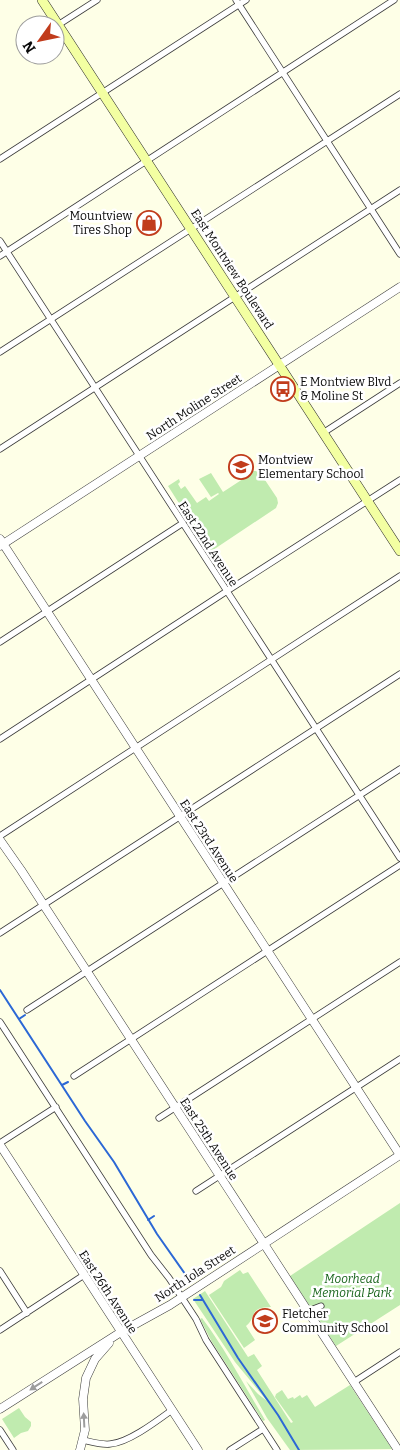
<svg xmlns="http://www.w3.org/2000/svg" width="400" height="1450" font-family="Bitter,serif">
<style>
.green{fill:#c0ebaf}
.lines{fill:none;stroke-linecap:round;stroke-linejoin:round}
.stream{stroke:#2c68d5;stroke-width:2}
.minor-casing{stroke:#3d3d3d;stroke-width:7}
.tertiary-casing{stroke:#3d3d3d;stroke-width:9}
.secondary-casing{stroke:#2c2c2c;stroke-width:10}
.minor{stroke:#fff;stroke-width:5.5}
.tertiary{stroke:#fff;stroke-width:8}
.secondary{stroke:#f3ffa2;stroke-width:9}
.oneway{fill:#9d9d9d}
.labels{text-anchor:middle;stroke-width:5;stroke-linejoin:round;paint-order:stroke}
.poi-label{font-size:12px;fill:#0a0a0a;stroke:#fff;text-anchor:start}
.street-label{font-size:12px;fill:#0a0a0a;stroke:#fff}
.park-label{font-size:12px;font-style:italic;fill:#18641b;stroke:#fff}
</style>
<rect width="100%" height="100%" fill="#feffe7"/>
<path class="green" d="M 250,471 L 256,471 L 261,474 L 277,498 L 278,503 L 276,508 L 210,552 L 168,486 L 179,479 L 180,482 L 178,484 L 181,489 L 185,486 L 197,503 L 206,497 L 209,501 L 219,494 L 218,493 L 211,497 L 199,479 L 211,473 L 223,492 L 246,477 L 245,474 Z
M 400,1203 L 400,1305 L 336,1346 L 290,1276 Z
M 240,1270 L 243,1274 L 248,1272 L 271,1307 C 248,1307 257,1318 246,1326 L 255,1340 L 244,1348 L 209,1295 L 221,1287 L 224,1281 Z
M 205,1291 L 248,1357 L 254,1354 L 262,1366 L 257,1370 L 291,1423 L 293,1422 L 275,1397 L 276,1394 L 282,1390 L 288,1399 L 293,1397 L 294,1399 L 300,1395 L 302,1398 L 307,1395 L 315,1407 L 350,1385 L 392,1449 L 290,1450 L 267,1418 L 246,1381 L 258,1394 L 267,1401 L 235,1362 L 193,1299 Z
M 202,1318 C 226,1350 244,1385 265,1420 L 263,1421 L 212,1342 L 200,1319 Z
M 19,1408 L 25,1417 L 31,1422 L 31,1426 L 28,1431 L 21,1433 L 14,1438 L 2,1419 Z"/>
<g class="lines">
<path class="stream" d="M 0,990 L 85,1121 L 114,1162 L 157,1234 L 190,1281
M 19,1019 L 25,1015
M 62,1085 L 68,1082
M 148,1220 L 154,1216
M 200,1295 L 238,1358 L 278,1415 L 299,1450
M 194,1300 L 202,1300"/>
<defs>
<path id="minor" d="M 236,0 L 400,254
M 58,25 L 97,0
M 0,159 L 246,0
M 0,241 L 400,858
M 0,256 L 394,0
M 0,352 L 400,94
M 323,433 L 400,383
M 0,449 L 400,190
M 0,642 L 183,523
M 0,739 L 227,591 L 400,480
M 0,836 L 400,576
M 0,933 L 400,674
M 27,1010 L 400,769
M 0,1022 L 151,1255 L 169,1278 L 196,1319 L 206,1340 L 277,1450
M 74,1076 L 400,865
M 159,1118 L 400,962
M 0,1143 L 56,1107
M 196,1191 L 400,1059
M 0,1271 L 27,1313
M 308,1311 L 321,1306
M 0,1330 L 84,1275
M 354,1382 L 400,1352
M 0,1430 L 13,1450
M 83,1440 C 92,1442 101,1445 110,1444 C 128,1443 157,1421 172,1410
M 230,1450 L 263,1429"/>
<path id="tertiary" d="M 0,539 L 400,1155
M 0,546 L 400,287
M 0,840 L 21,870 L 398,1450
M 0,1145 L 198,1450
M 0,1409 L 121,1332 L 170,1305 L 400,1155
M 80,1450 L 85,1430 L 83,1399 L 86,1378 L 95,1359 L 109,1343"/>
<path id="secondary" d="M 42,0 L 400,551"/>
</defs>
<use href="#minor" class="minor-casing"/>
<use href="#tertiary" class="tertiary-casing"/>
<use href="#secondary" class="secondary-casing"/>
<use href="#minor" class="minor"/>
<use href="#tertiary" class="tertiary"/>
<use href="#secondary" class="secondary"/>
</g>
<defs><path id="oneway-solid" d="M-6-.8H1V-3.2L6.5 0L1 3.2V.8H-6Z" transform="scale(1.25)"/></defs>
<g class="oneway">
<use href="#oneway-solid" transform="translate(36 1386) rotate(147)"/>
<use href="#oneway-solid" transform="translate(84 1420) rotate(-93)"/>
</g>
<defs>
<symbol id="shop-ring" viewBox="-11 -11 22 22"><circle r="9.5" fill="#fff" stroke="#c13c1c" stroke-width="1.5"/><path d="M-5-2.5h2.3a2.7 3.5 0 0 1 5.4 0H5L5.5 6h-11ZM-1.5-2.5h3a1.5 2.3 0 0 0-3 0Z" fill="#c13c1c"/></symbol>
<symbol id="bus-ring" viewBox="-11 -11 22 22"><circle r="9.5" fill="#fff" stroke="#c13c1c" stroke-width="1.5"/><path d="M-5-6H5V4H4V6H2V4H-2V6H-4V4H-5ZM-3.5-4V0h7V-4ZM-3.5 1.2v1.5H-2V1.2ZM2 1.2v1.5H3.5V1.2Z" fill="#c13c1c"/></symbol>
<symbol id="school-ring" viewBox="-11 -11 22 22"><circle r="9.5" fill="#fff" stroke="#c13c1c" stroke-width="1.5"/><path d="M0-5L7-2L0 1L-7-2ZM-4 1L0 2.5L4 1V4Q0 6-4 4Z" fill="#c13c1c"/></symbol>
</defs>
<g fill-rule="evenodd">
<use href="#shop-ring" x="135" y="209" width="28" height="28"/>
<use href="#bus-ring" x="269" y="375" width="28" height="28"/>
<use href="#school-ring" x="227" y="453" width="28" height="28"/>
<use href="#school-ring" x="251" y="1307" width="28" height="28"/>
</g>
<g class="labels">
<g class="poi-label">
<text x="132" y="220" text-anchor="end">Mountview<tspan x="132" dy="14">Tires Shop</tspan></text>
<text x="300" y="386">E Montview Blvd<tspan x="300" dy="14">&amp; Moline St</tspan></text>
<text x="258" y="464">Montview<tspan x="258" dy="14">Elementary School</tspan></text>
<text x="282" y="1318">Fletcher<tspan x="282" dy="14">Community School</tspan></text>
</g>
<g class="street-label">
<text transform="translate(232 269) rotate(57)" y="4">East Montview Boulevard</text>
<text transform="translate(194 407) rotate(-33)" y="4">North Moline Street</text>
<text transform="translate(208 544) rotate(57)" y="4">East 22nd Avenue</text>
<text transform="translate(209 841) rotate(57)" y="4">East 23rd Avenue</text>
<text transform="translate(209 1139) rotate(57)" y="4">East 25th Avenue</text>
<text transform="translate(195 1274) rotate(-33)" y="4">North Iola Street</text>
<text transform="translate(108 1292) rotate(57)" y="4">East 26th Avenue</text>
</g>
<g class="park-label">
<text x="352" y="1283">Moorhead<tspan x="352" dy="14">Memorial Park</tspan></text>
</g>
</g>
<g transform="translate(40 40) rotate(237)"><circle r="24" fill="#ffffff" stroke="#9d9d9d"/>
<path d="M0-4L9 19L0 12L-9 19Z" fill="#c13c1c"/>
<text y="-8" font-size="14" font-weight="bold" text-anchor="middle" fill="#0a0a0a">N</text>
</g>
</svg>
